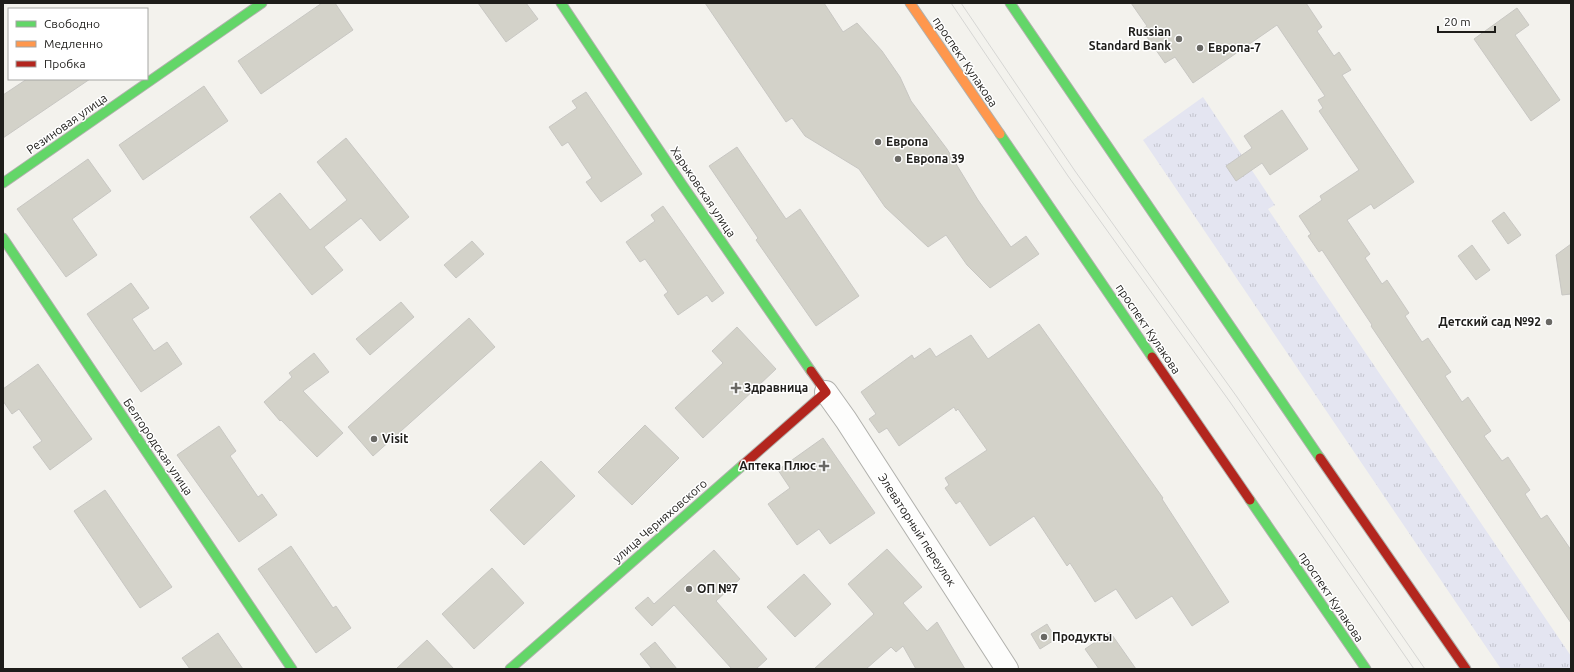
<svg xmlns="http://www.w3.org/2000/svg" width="1574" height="672" font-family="Ubuntu,sans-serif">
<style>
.grass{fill:url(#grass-tufts)}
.building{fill:#d3d2c9;stroke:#c8c7c3}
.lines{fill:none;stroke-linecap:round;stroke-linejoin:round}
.street-casing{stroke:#b1b1ad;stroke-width:24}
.fast-casing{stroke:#b1b1ad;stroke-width:11}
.slow-casing{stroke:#b1b1ad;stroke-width:11}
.jam-casing{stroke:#b1b1ad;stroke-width:11}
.street{stroke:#fdfdfc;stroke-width:22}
.fast{stroke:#63d668;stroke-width:9}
.slow{stroke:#ff974d;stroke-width:9}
.jam{stroke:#b3261e;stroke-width:9}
.tram{stroke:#d6d6d4;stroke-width:1}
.poi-dot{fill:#696864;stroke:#fff;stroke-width:1.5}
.labels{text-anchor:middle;stroke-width:3;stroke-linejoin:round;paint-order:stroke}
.poi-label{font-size:12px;font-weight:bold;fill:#1e1d1a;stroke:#fff;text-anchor:start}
.street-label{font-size:12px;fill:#1e1d1a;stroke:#fff}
</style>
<defs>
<pattern id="grass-tufts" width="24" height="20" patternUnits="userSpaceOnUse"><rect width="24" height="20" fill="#e4e5f1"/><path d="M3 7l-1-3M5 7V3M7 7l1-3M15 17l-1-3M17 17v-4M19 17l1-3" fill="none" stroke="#c3c4ce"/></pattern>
</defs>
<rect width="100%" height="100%" fill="#f3f2ed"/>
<path class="grass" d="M 1203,97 L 1275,205 L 1268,209 L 1571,656 L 1571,669 L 1501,669 L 1143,140 Z"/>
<path class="building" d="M 322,3 L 335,3 L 353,30 L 261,94 L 238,61 Z
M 478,3 L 526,3 L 538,19 L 506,42 Z
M 705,3 L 824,3 L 843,32 L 857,23 L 882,51 L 900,77 L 911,101 L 947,149 L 978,200 L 1011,247 L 1026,236 L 1039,254 L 990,288 L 967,265 L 946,235 L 928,247 L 885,207 L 859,169 L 805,136 L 792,118 L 786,122 Z
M 1131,3 L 1306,3 L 1322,27 L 1317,31 L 1334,56 L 1339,52 L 1351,70 L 1342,75 L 1414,182 L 1374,209 L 1371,204 L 1347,220 L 1370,254 L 1365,258 L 1382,284 L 1387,280 L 1409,313 L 1405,316 L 1422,342 L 1428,338 L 1451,372 L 1445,376 L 1462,402 L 1468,397 L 1491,431 L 1484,436 L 1502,461 L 1508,457 L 1530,490 L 1525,494 L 1541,519 L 1547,515 L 1571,550 L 1571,623 L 1371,326 L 1372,325 L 1322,250 L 1319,252 L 1308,236 L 1311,234 L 1299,216 L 1322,200 L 1320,196 L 1359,170 L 1319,111 L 1323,108 L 1318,100 L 1325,96 L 1277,25 L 1193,83 L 1175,57 L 1165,63 L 1142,30 L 1147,26 Z
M 1517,8 L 1529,25 L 1515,35 L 1560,100 L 1531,121 L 1474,39 Z
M 27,79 L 90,79 L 3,138 L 3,95 Z
M 204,86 L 228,121 L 143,180 L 119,145 Z
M 586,92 L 642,174 L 601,202 L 586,182 L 592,178 L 568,142 L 562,146 L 549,127 L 577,108 L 572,101 Z
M 1282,110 L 1308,149 L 1270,175 L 1262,163 L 1236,181 L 1226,166 L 1252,148 L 1244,136 Z
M 346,138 L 409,217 L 380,241 L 361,218 L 324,247 L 343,270 L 312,295 L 250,217 L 280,193 L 310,230 L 347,200 L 317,162 Z
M 737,147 L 786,219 L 800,209 L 859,296 L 816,326 L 756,240 L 758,238 L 709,166 Z
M 88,159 L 111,191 L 72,219 L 97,255 L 66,277 L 17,209 Z
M 663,206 L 724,293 L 712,302 L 707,295 L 678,315 L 664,295 L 668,292 L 645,259 L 640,262 L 626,242 L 655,221 L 651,215 Z
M 1504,212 L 1521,235 L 1508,244 L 1492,221 Z
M 472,241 L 484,254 L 456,278 L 444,265 Z
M 1571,244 L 1571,294 L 1562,295 L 1556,255 Z
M 1472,245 L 1490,270 L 1476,280 L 1458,256 Z
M 131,283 L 149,308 L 132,319 L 154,351 L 167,342 L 182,364 L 141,392 L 87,314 Z
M 401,302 L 414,317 L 370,355 L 356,339 Z
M 469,318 L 495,347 L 373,456 L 348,427 Z
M 1039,324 L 1163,498 L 1162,499 L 1229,602 L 1192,626 L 1172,596 L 1136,619 L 1116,589 L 1095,602 L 1070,563 L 1067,566 L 1034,516 L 990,546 L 960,501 L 956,504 L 945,488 L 949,485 L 945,478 L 987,450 L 958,409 L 956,411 L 954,407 L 899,446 L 887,428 L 879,433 L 869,419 L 876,414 L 861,392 L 912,355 L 914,359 L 930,348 L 936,357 L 971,335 L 988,359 Z
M 737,327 L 776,369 L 703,438 L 675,408 L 723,363 L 712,351 Z
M 314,353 L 329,372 L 303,391 L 343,433 L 317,457 L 281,420 L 280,421 L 264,402 L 292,377 L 289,373 Z
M 38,364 L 92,439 L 50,470 L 33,447 L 42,441 L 19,409 L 12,414 L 3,401 L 3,389 Z
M 645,425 L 679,458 L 632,505 L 598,472 Z
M 219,426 L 236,451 L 230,456 L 258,497 L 262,494 L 277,515 L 239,542 L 177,455 Z
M 823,438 L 875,513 L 830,544 L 819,529 L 797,545 L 768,504 L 790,488 L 778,470 Z
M 541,461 L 575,496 L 524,545 L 490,510 Z
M 105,490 L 172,587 L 140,608 L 74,511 Z
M 291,546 L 333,608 L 336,606 L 351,628 L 316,653 L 258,569 Z
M 887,549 L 922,587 L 903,603 L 927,631 L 937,622 L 965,669 L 916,669 L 903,646 L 896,652 L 891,647 L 866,669 L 814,669 L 874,614 L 848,584 Z
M 714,550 L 740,579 L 716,601 L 767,659 L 756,669 L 732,669 L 674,605 L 652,626 L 635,608 L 648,597 L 654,604 Z
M 492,568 L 524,603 L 474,649 L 442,614 Z
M 804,574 L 831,604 L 795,637 L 767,607 Z
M 1047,624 L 1056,639 L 1040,649 L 1031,634 Z
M 1110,632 L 1136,669 L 1099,669 L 1085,649 Z
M 218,633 L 243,669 L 190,669 L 182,658 Z
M 427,640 L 454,669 L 396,669 Z
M 655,642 L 677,669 L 652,669 L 640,654 Z"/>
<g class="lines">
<defs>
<path id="street" d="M 826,392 L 846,420 L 1007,669"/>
<path id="fast" d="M 561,3 L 681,183 L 811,371
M 1010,3 L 1320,458
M 1000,134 L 1152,357
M 3,183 L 262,3
M 3,238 L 292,669
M 1250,500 L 1366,669
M 510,669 L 743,465"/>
<path id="slow" d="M 910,3 L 1000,134"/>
<path id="jam" d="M 1152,357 L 1250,500
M 1320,458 L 1466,669
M 743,465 L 826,392 L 811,371"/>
</defs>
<use href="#street" class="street-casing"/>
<use href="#fast" class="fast-casing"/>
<use href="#slow" class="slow-casing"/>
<use href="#jam" class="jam-casing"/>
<use href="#street" class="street"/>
<use href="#fast" class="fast"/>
<use href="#slow" class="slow"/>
<use href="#jam" class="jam"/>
<path class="tram" d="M 951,3 L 1068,176 L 1230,402 L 1414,669
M 961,3 L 1075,171 L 1237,397 L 1425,669"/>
</g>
<g class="poi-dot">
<circle cx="1179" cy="39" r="4"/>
<circle cx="1200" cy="48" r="4"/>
<circle cx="878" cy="142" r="4"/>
<circle cx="898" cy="159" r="4"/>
<circle cx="1549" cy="322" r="4"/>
<path d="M734 382h4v4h4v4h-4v4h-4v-4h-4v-4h4z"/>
<circle cx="374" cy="439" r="4"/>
<path d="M822 460h4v4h4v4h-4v4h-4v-4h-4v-4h4z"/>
<circle cx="689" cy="589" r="4"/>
<circle cx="1044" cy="637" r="4"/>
</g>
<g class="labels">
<g class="poi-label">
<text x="1171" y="36" text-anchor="end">Russian<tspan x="1171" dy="14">Standard Bank</tspan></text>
<text x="1208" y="52">Европа-7</text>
<text x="886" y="146">Европа</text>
<text x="906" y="163">Европа 39</text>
<text x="1541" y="326" text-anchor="end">Детский сад №92</text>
<text x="744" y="392">Здравница</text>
<text x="382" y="443">Visit</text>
<text x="816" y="470" text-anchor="end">Аптека Плюс</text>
<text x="697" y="593">ОП №7</text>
<text x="1052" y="641">Продукты</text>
</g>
<g class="street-label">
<text transform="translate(965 62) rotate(56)" y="4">проспект Кулакова</text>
<text transform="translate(67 124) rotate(-35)" y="4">Резиновая улица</text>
<text transform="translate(703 192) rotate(56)" y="4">Харьковская улица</text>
<text transform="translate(1148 329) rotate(56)" y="4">проспект Кулакова</text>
<text transform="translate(158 447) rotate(56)" y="4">Белгородская улица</text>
<text transform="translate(660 521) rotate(-41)" y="4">улица Черняховского</text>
<text transform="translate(917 530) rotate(57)" y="4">Элеваторный переулок</text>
<text transform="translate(1331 597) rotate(56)" y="4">проспект Кулакова</text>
</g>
</g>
<rect width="1574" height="672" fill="none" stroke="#1e1d1a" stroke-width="8"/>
<rect x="8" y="8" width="140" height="72" fill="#ffffff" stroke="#a5a5a3"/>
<rect x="16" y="21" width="20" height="6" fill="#63d668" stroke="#a5a5a3"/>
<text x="44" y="28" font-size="12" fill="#1e1d1a">Свободно</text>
<rect x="16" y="41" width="20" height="6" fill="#ff974d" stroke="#a5a5a3"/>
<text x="44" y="48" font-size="12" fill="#1e1d1a">Медленно</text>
<rect x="16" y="61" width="20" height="6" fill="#b3261e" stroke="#a5a5a3"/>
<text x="44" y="68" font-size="12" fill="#1e1d1a">Пробка</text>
<path d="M1438 26v6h57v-6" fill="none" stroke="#1e1d1a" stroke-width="2"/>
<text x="1444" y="26" font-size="12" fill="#1e1d1a" stroke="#ffffff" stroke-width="3" paint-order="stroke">20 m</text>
</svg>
